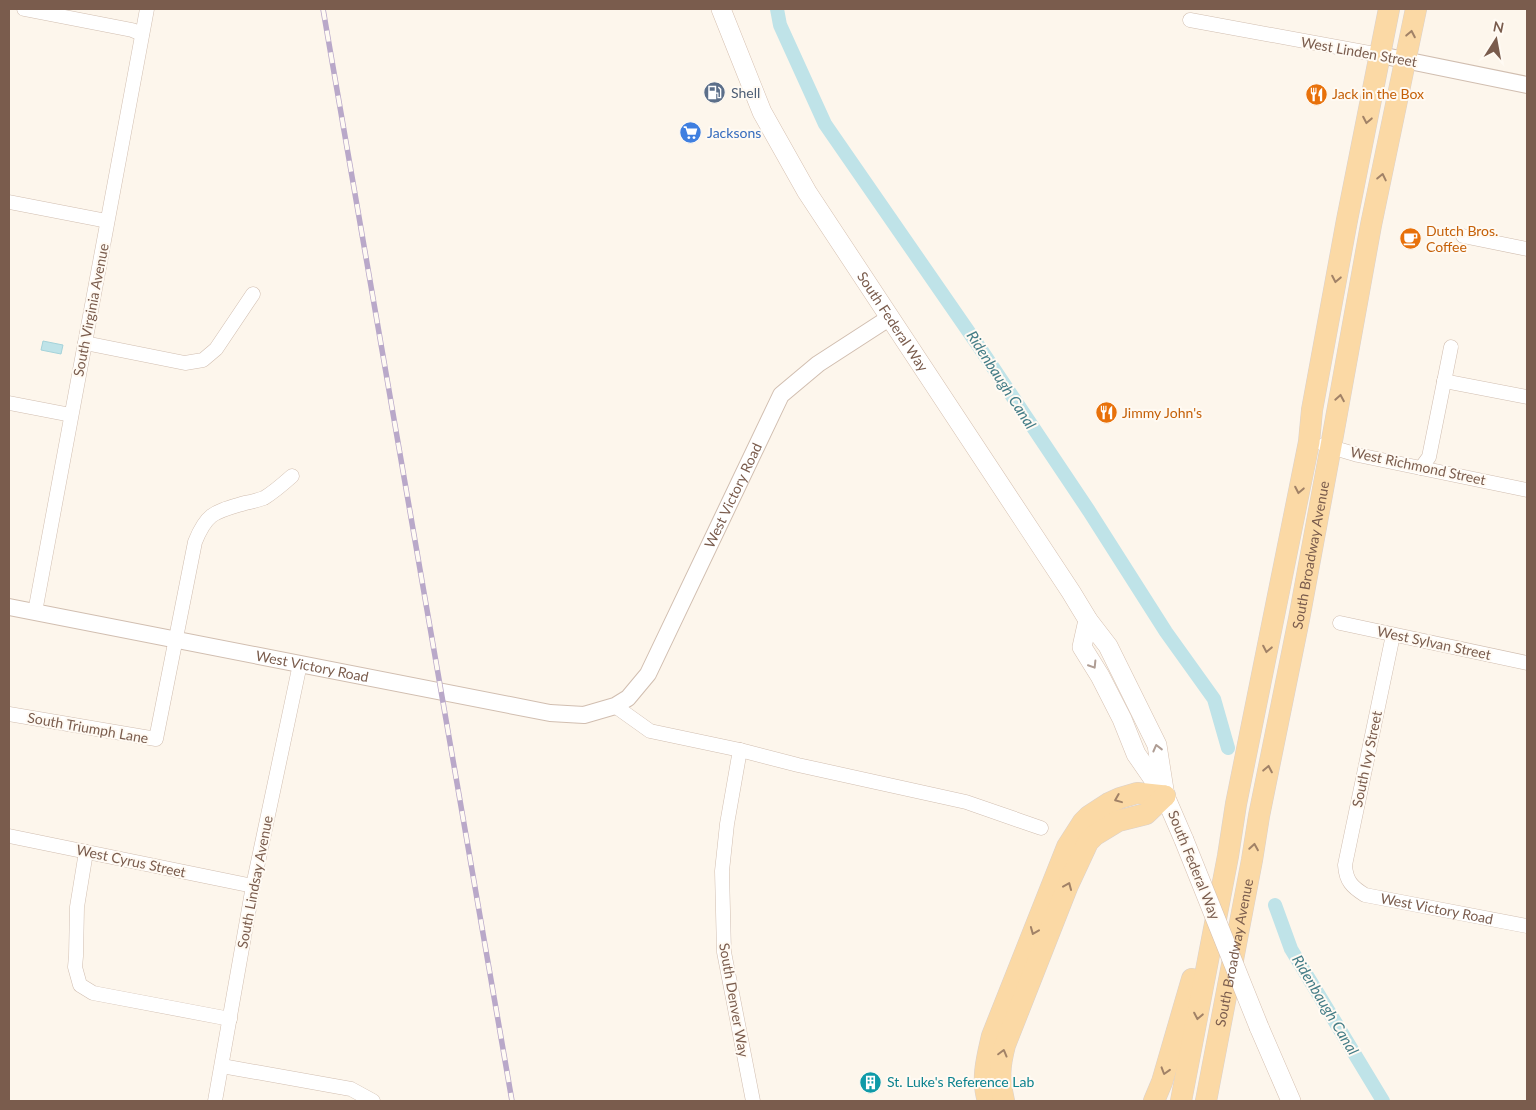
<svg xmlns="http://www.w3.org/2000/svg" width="1536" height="1110" font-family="Lato,sans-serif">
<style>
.water{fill:#bfe3e8;stroke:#a5d3da}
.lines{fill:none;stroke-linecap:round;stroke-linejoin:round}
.canal{stroke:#bfe3e8;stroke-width:14}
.minor-casing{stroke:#d1beb0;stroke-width:15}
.tertiary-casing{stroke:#d1beb0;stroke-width:18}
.secondary-casing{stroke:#d6c0b0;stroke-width:20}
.primary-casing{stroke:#dad1cd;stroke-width:22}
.minor{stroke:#fff;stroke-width:14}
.tertiary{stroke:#fff;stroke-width:16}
.secondary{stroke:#fff;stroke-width:19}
.primary{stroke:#fbd9a5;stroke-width:21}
.rail-casing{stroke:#b9a8c9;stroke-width:5.5}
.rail{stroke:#fffaf3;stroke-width:4;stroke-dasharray:11;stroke-linecap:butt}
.secondary-bridge-casing{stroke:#d6c0b0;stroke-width:20;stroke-linecap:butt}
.secondary-bridge{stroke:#fff;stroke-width:19}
.oneway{stroke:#a18267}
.oneway2{stroke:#af9d94}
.labels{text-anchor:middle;stroke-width:4;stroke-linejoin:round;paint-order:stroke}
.street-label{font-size:14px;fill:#7a5c4d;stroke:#fffaf3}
.service-label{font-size:14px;fill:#4e5e75;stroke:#fffaf3;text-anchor:start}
.food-label{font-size:14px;fill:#c56008;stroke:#fffaf3;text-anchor:start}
.shop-label{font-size:14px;fill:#366cbe;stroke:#fffaf3;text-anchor:start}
.culture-label{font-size:14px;fill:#0d838f;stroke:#fffaf3;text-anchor:start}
.water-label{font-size:15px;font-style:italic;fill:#437c86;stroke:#fffaf3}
</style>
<rect width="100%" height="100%" fill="#fdf6ec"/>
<path class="water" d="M 43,341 L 63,345 L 61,354 L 41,350 Z"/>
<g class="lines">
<path class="canal" d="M 777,9 L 780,25 L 825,124 L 982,351 L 1089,511 L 1166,632 L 1214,699 L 1228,748
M 1275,905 L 1291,949 L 1383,1101"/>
<defs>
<g id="minor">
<path d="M 24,9 L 132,30 L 142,34"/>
<path d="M 1190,20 L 1380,55"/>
<path d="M 9,202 L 107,221"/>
<path d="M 1463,236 L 1527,249"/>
<path d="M 85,343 L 185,363 L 203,360 L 216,349 L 253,294"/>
<path d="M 1444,381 L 1527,397"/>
<path d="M 9,403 L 71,415"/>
<path d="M 1324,445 L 1358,455 L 1527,490"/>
<path d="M 1421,468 L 1429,457 L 1451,347"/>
<path d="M 35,612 L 147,9"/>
<path d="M 1340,623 L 1527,663"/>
<path id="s1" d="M 1393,635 L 1345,865 C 1346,881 1352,887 1365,895 L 1527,926"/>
<path d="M 615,706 L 650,731 L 740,750 L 798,765 L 966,802 L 1041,828"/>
<path d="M 9,714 L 156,739 L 195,542 C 207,512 215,512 245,503 C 251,502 258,500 264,498 C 274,492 283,484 292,476"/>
<path d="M 740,750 L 727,824 L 722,871 L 724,952 L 753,1101"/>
<path d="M 9,836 L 253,886"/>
<path d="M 86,852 L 77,907 L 76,956 L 75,967 L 80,985 L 93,993 L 230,1019"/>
<path d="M 222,1066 L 351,1089 L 373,1101"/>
<path d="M 215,1101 L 253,886 L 300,664"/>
</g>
<g id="tertiary">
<path d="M 1380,55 L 1527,85"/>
<path id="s2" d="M 9,607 L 550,713 L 584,715 L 615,706 L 628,698 L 648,674 L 781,395 L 818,364 L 889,318"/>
</g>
<g id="secondary">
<path id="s3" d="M 721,9 L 762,112 L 807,192 L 1071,592 L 1088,620 L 1108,646 L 1157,745 L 1165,796"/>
<path d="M 1088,620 L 1082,647 L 1100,676 L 1122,719 L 1136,754 L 1165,796 L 1184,840"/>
<path d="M 1259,1027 L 1291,1101"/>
</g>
<g id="primary">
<path d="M 988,1101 C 981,1079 987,1058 992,1036 L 1067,847 L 1083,822 L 1089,816 L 1109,803 L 1120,798 L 1137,793 L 1165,796"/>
<path d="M 1004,1101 C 999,1078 999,1068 1005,1045 L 1068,885 L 1088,842 L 1095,835 L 1118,821 L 1146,814 L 1165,796"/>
<path d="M 1154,1101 L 1162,1082 L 1192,979"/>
<path d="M 1181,1101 L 1228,856 L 1236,804 L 1309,442 L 1312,410 L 1347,220 L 1389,9"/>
<path id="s4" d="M 1206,1101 L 1252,860 L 1259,816 L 1299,619 L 1331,446 L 1371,225 L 1416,9"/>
</g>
</defs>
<use href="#minor" class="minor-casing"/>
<use href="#tertiary" class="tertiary-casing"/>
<use href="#secondary" class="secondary-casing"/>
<use href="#primary" class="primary-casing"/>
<use href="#minor" class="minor"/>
<use href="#tertiary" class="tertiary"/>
<use href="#secondary" class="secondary"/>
<use href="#primary" class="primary"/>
<defs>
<path id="rail" d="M 323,9 L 512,1101"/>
</defs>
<use href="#rail" class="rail-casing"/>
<use href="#rail" class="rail"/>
<defs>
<path id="secondary-bridge" d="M 1184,840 L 1259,1027"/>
</defs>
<use href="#secondary-bridge" class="secondary-bridge-casing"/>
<use href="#secondary-bridge" class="secondary-bridge"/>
</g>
<defs><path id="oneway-chevron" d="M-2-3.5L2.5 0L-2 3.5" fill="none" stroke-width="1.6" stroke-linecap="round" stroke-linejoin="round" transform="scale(1.25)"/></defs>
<g class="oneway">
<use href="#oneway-chevron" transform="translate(1411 34) rotate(-79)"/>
<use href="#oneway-chevron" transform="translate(1367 120) rotate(101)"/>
<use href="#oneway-chevron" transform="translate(1382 177) rotate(-78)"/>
<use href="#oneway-chevron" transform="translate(1336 279) rotate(101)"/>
<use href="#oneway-chevron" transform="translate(1340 398) rotate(-80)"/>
<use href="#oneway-chevron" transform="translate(1299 490) rotate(101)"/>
<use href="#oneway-chevron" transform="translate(1267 649) rotate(101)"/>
<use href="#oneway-chevron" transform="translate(1268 769) rotate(-79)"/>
<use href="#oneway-chevron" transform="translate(1118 799) rotate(158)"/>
<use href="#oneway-chevron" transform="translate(1254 847) rotate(-81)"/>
<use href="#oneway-chevron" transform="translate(1068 886) rotate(-67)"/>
<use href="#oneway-chevron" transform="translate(1034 931) rotate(112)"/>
<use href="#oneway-chevron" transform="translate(1198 1016) rotate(101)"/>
<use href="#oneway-chevron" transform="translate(1003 1053) rotate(-75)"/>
<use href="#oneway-chevron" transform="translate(1165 1071) rotate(107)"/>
</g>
<g class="oneway2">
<use href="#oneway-chevron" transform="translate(1093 665) rotate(58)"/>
<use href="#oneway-chevron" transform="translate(1157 748) rotate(-104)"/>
</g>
<defs>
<symbol id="fuel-disc" viewBox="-11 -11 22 22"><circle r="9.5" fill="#5c6f8a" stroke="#fffaf3"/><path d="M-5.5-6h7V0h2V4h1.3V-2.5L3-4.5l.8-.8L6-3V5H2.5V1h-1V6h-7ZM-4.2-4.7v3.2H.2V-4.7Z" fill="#fff"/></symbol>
<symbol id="restaurant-disc" viewBox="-11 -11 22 22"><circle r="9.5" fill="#e8710a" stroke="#fffaf3"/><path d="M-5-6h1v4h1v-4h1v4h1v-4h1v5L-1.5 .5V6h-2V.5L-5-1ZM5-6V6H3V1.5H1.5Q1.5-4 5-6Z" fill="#fff"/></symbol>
<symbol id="supermarket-disc" viewBox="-11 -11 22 22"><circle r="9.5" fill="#3f7fe0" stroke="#fffaf3"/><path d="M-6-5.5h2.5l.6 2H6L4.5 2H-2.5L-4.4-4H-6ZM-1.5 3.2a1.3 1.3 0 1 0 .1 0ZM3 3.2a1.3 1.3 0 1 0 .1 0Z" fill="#fff"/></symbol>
<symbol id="cafe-disc" viewBox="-11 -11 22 22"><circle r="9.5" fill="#e8710a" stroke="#fffaf3"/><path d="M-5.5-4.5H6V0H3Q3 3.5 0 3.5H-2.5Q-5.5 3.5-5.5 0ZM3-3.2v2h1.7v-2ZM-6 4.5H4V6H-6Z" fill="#fff"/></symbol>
<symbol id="building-disc" viewBox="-11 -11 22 22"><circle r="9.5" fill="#0f9aa8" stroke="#fffaf3"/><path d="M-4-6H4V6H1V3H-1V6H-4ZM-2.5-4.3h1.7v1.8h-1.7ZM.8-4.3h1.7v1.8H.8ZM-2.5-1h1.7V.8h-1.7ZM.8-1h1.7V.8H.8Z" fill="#fff"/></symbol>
</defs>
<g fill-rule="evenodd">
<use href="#fuel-disc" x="702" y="80" width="25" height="25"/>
<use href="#restaurant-disc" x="1304" y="82" width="25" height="25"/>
<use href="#supermarket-disc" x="678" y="120" width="25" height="25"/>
<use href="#cafe-disc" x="1398" y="226" width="25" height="25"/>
<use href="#restaurant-disc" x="1094" y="400" width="25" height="25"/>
<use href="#building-disc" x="858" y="1070" width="25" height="25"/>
</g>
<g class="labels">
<g class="street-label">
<text transform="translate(1359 52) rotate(10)" y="5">West Linden Street</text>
<text transform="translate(91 310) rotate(-79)" y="5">South Virginia Avenue</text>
<text dy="5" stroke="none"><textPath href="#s3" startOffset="358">South Federal Way</textPath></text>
<text transform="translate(1418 466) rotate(12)" y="5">West Richmond Street</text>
<text dy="5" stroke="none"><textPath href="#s2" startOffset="862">West Victory Road</textPath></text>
<text dy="5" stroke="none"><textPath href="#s4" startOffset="556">South Broadway Avenue</textPath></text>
<text transform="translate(1434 643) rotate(12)" y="5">West Sylvan Street</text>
<text dy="5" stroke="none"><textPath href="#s2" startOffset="309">West Victory Road</textPath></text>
<text transform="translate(88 728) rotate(10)" y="5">South Triumph Lane</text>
<text transform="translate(1367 759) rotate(-78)" y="5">South Ivy Street</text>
<text transform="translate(131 861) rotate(12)" y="5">West Cyrus Street</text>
<text transform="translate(1194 865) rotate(68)" y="5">South Federal Way</text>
<text transform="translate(255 882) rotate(-79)" y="5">South Lindsay Avenue</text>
<text dy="5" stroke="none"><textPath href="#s1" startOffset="346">West Victory Road</textPath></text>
<text dy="5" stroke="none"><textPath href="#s4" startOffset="151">South Broadway Avenue</textPath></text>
<text transform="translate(734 1000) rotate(80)" y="5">South Denver Way</text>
</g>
<g class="service-label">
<text x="731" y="98">Shell</text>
</g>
<g class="food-label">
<text x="1332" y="99">Jack in the Box</text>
<text x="1426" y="236">Dutch Bros.<tspan x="1426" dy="16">Coffee</tspan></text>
<text x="1122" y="418">Jimmy John's</text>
</g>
<g class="shop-label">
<text x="707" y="138">Jacksons</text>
</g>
<g class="culture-label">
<text x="887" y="1087">St. Luke's Reference Lab</text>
</g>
<g class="water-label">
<text transform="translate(1001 380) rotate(57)" y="5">Ridenbaugh Canal</text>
<text transform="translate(1325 1005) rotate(59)" y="5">Ridenbaugh Canal</text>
</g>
</g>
<rect width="1536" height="1110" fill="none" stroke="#7a5c4d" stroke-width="20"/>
<g transform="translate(1496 40) rotate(11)" stroke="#fffaf3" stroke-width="4" paint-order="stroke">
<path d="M0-4L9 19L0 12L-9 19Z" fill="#7a5c4d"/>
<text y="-8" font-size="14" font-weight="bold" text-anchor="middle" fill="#7a5c4d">N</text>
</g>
</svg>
